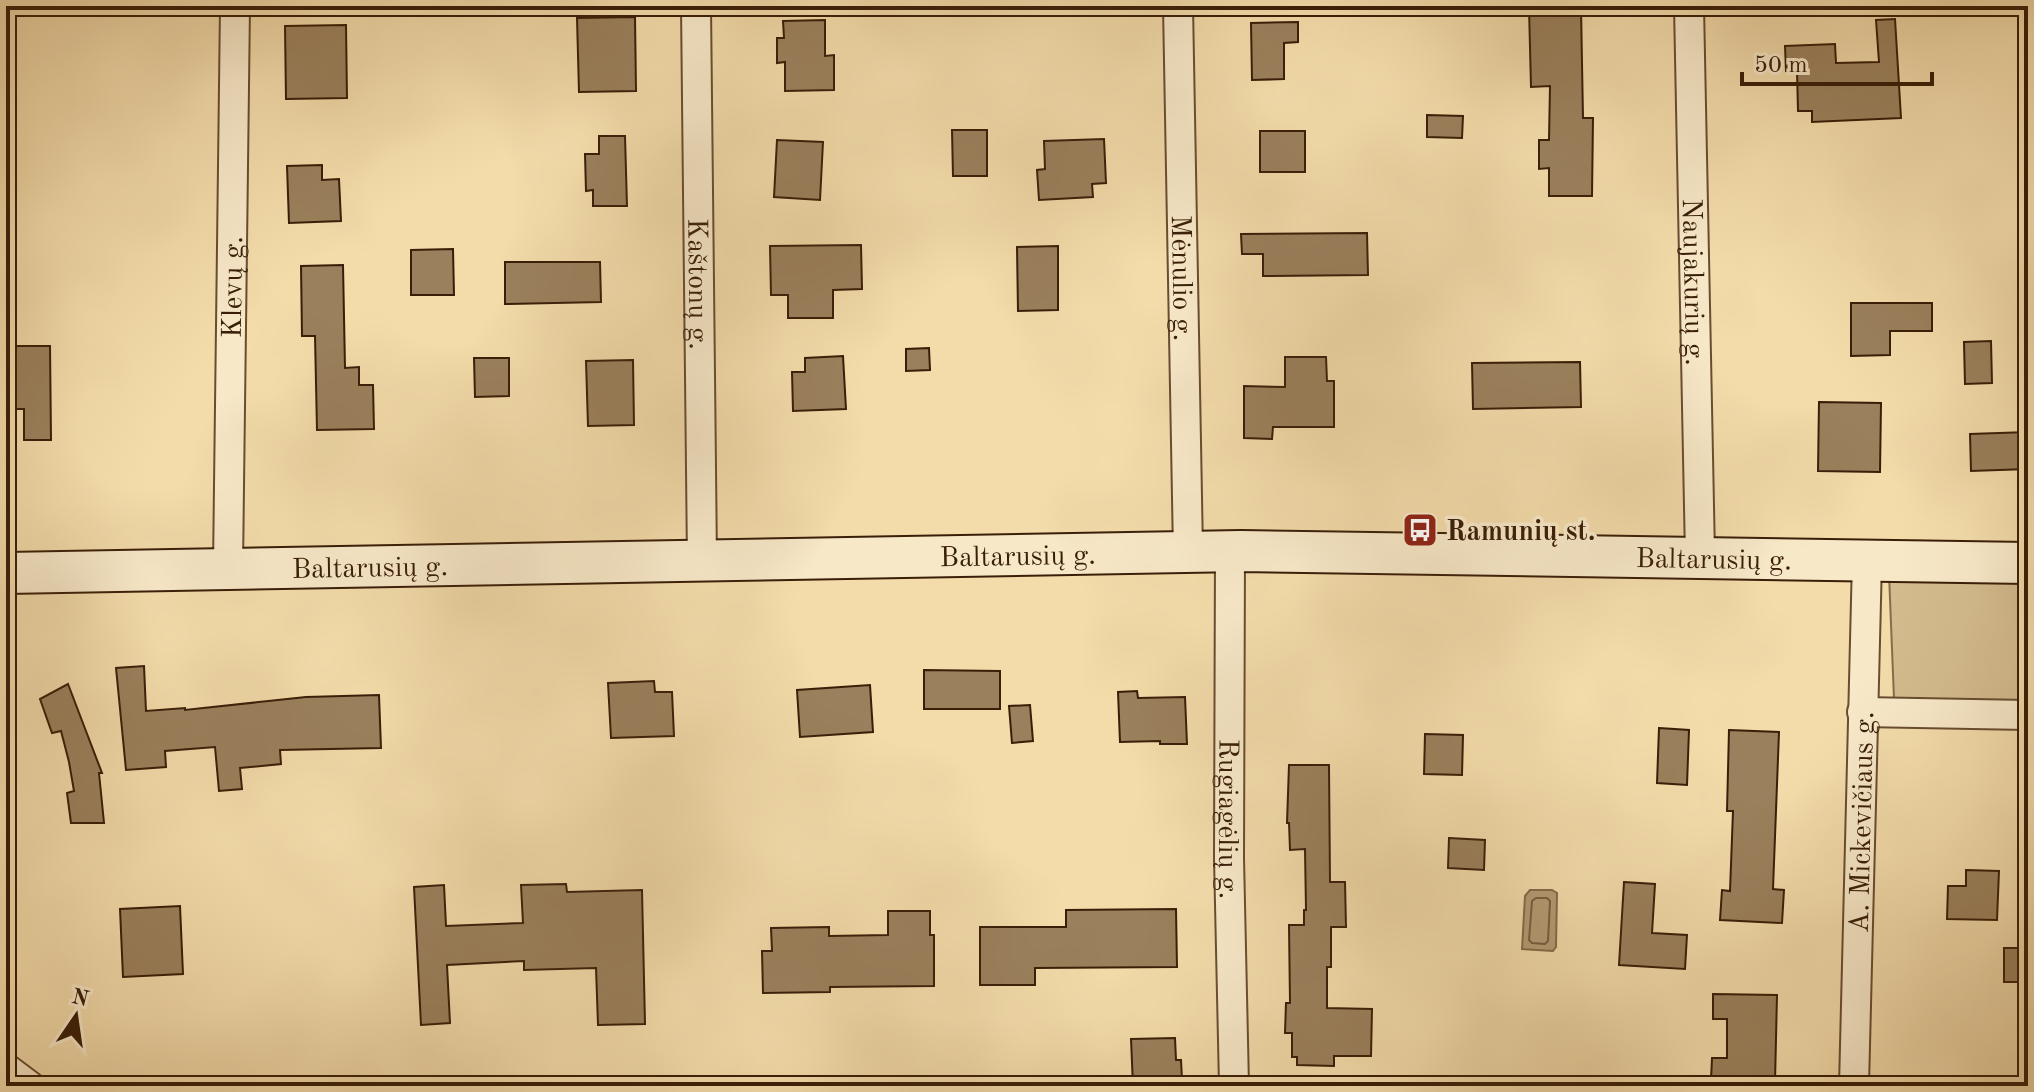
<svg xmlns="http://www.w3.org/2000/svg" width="2034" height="1092" font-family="'Old Standard TT',serif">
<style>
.green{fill:#d3bb8e;stroke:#866c4b;stroke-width:2}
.water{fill:#b49b73;stroke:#836948;stroke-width:2}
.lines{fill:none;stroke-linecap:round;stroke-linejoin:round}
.shore{stroke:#765c3e;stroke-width:2}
.building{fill:#9a805c;stroke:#391e08;stroke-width:2}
.street-casing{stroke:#684d30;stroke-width:32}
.secondary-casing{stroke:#391e08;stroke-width:44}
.street{stroke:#f7e8c8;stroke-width:28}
.secondary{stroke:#f7e8c8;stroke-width:40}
.labels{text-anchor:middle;stroke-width:7;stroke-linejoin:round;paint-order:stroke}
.street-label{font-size:28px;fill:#391e08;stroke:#f7e8c8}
.poi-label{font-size:28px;font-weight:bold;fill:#391e08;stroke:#f7e8c8;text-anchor:start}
</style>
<rect width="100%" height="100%" fill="#f3dbaa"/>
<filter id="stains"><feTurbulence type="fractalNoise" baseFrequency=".0025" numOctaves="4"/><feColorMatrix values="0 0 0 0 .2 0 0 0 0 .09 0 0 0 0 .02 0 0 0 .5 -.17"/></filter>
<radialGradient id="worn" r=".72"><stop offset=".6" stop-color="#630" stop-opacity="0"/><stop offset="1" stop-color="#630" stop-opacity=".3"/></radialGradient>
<path class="green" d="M 1889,574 L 2028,578 L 2028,705 L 1894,699 Z"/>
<path class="water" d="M 1530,890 L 1552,890 L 1557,893 L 1556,947 L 1553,951 L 1522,949 L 1525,896 Z"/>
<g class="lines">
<path class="shore" d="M 1536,898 L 1547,898 L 1550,901 L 1548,941 L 1545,944 L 1532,943 L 1529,940 L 1532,901 Z"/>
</g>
<path class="building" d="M 1529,8 L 1581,8 L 1583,118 L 1593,118 L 1592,196 L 1549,196 L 1549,168 L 1539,169 L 1539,140 L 1549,140 L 1550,86 L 1531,87 Z
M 635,17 L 636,91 L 579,92 L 577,18 Z
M 1895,19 L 1901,118 L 1812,122 L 1812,111 L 1798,111 L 1797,71 L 1786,71 L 1785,46 L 1835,44 L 1836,63 L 1879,62 L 1876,20 Z
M 825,20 L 825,56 L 834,55 L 834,90 L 785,91 L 785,62 L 777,63 L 777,38 L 784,38 L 783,21 Z
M 1298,22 L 1298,42 L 1284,43 L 1284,79 L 1252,80 L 1251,23 Z
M 346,25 L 347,98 L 286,99 L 285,26 Z
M 1427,115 L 1463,116 L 1462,138 L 1427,137 Z
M 952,130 L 987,130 L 987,176 L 953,176 Z
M 1260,131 L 1305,131 L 1305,172 L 1260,172 Z
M 599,136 L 625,136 L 627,206 L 593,206 L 593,190 L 586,191 L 585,154 L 599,154 Z
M 1104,139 L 1106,183 L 1092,184 L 1093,197 L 1039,200 L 1037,170 L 1045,169 L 1044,141 Z
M 777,140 L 823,142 L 820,200 L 774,197 Z
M 322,165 L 322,180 L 339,179 L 341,221 L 289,223 L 287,166 Z
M 1367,233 L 1368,275 L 1263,276 L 1263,254 L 1242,254 L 1241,234 Z
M 861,245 L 862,289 L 833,290 L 833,318 L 788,318 L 788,295 L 771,295 L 770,246 Z
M 1058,246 L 1058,310 L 1018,311 L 1017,247 Z
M 453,249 L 454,295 L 411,295 L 411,250 Z
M 505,262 L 600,262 L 601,302 L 505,304 Z
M 343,265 L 345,368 L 359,367 L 359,385 L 373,385 L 374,429 L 317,430 L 315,336 L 302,336 L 301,266 Z
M 1851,303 L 1932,303 L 1932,331 L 1890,331 L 1890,355 L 1851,356 Z
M 1991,341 L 1992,383 L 1965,384 L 1964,342 Z
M 15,346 L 50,346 L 51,440 L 24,440 L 24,409 L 6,409 L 6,380 L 16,380 Z
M 929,348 L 930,370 L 906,371 L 906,349 Z
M 843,356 L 846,409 L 793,411 L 792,372 L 805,372 L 805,358 Z
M 1285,357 L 1326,357 L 1327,381 L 1334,381 L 1334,427 L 1273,427 L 1272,439 L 1244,438 L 1244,386 L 1285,387 Z
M 474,358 L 509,358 L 509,396 L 475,397 Z
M 633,360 L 634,425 L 588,426 L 586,361 Z
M 1580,362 L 1581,407 L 1473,409 L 1472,363 Z
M 1819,402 L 1881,403 L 1880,472 L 1818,471 Z
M 2028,432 L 2028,469 L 1971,471 L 1970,434 Z
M 144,666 L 146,711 L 185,708 L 185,710 L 306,697 L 379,695 L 381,748 L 280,750 L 281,764 L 240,768 L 242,789 L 219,791 L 215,747 L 165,751 L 166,767 L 126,770 L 116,668 Z
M 924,670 L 1000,671 L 1000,709 L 924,709 Z
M 654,681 L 655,692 L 672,692 L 674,736 L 611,738 L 608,683 Z
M 68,684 L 102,773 L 99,773 L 104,823 L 71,823 L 67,793 L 74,791 L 69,762 L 61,731 L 52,733 L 40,699 Z
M 870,685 L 873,732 L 800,737 L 797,690 Z
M 1137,691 L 1138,698 L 1185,697 L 1187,744 L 1160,744 L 1160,741 L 1120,742 L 1118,692 Z
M 1030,705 L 1033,741 L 1012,743 L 1009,706 Z
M 1659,728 L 1689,730 L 1687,785 L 1657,783 Z
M 1729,730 L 1779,732 L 1773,889 L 1784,890 L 1782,923 L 1720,920 L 1722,890 L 1730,891 L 1733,811 L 1727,811 Z
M 1425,734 L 1463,735 L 1462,775 L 1424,774 Z
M 1289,765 L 1329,765 L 1330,882 L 1345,882 L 1346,927 L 1331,927 L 1331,967 L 1327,967 L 1327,1008 L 1372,1009 L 1371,1056 L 1334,1056 L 1334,1066 L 1297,1065 L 1297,1057 L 1292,1057 L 1292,1033 L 1285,1033 L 1286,1003 L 1290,1003 L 1289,925 L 1304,925 L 1304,910 L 1306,910 L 1305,849 L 1290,850 L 1289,823 L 1287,823 Z
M 1449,838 L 1485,840 L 1484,870 L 1448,868 Z
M 1966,870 L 1999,871 L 1997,920 L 1947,919 L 1948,886 L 1966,886 Z
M 1624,882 L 1655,884 L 1652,933 L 1687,935 L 1685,969 L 1619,965 Z
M 566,884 L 567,892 L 642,890 L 645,1024 L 598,1025 L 596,968 L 524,970 L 524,961 L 447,965 L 450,1023 L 421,1025 L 414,887 L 444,885 L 446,926 L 523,923 L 521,885 Z
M 180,906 L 183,974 L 123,977 L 120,909 Z
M 1176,909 L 1177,967 L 1035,968 L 1035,985 L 980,985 L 980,927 L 1066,927 L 1066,910 Z
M 888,911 L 930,911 L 930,935 L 934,935 L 934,986 L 830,987 L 830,992 L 763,993 L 762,951 L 772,951 L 771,928 L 829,927 L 829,936 L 888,935 Z
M 2004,948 L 2028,948 L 2028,982 L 2004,982 Z
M 1713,994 L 1777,995 L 1775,1082 L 1711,1080 L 1712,1058 L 1727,1058 L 1727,1019 L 1713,1019 Z
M 1175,1038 L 1176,1060 L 1181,1060 L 1182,1079 L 1177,1079 L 1177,1086 L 1133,1086 L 1131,1039 Z"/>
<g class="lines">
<defs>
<g id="street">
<path id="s1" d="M 696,6 L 702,561"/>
<path id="s2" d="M 1178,6 L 1188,552"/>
<path id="s3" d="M 1689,6 L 1700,556"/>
<path id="s4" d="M 1230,551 L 1229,858 L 1234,1086"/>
<path id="s5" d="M 228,567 L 235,6"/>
<path d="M 1862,712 L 2028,715"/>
<path d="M 6,1068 L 30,1086"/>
<path id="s6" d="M 1854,1086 L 1867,560"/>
</g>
<g id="secondary">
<path id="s7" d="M 6,573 L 1241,551 L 2028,563"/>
</g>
</defs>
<use href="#street" class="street-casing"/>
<use href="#secondary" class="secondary-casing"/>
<use href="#street" class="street"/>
<use href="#secondary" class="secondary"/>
</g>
<defs>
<symbol id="bus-square" viewBox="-11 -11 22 22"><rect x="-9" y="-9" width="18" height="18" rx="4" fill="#8f2418" stroke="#f7e8c8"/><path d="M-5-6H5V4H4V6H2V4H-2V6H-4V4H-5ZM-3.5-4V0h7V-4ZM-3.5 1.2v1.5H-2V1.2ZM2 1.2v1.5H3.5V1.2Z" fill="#fff"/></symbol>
</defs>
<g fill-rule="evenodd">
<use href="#bus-square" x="1400" y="510" width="40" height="40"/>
</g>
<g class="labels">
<g class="street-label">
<text dy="10" stroke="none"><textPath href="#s2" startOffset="272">Mėnulio g.</textPath></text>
<text dy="10" stroke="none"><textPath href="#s3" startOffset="276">Naujakurių g.</textPath></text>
<text dy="10" stroke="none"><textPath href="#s1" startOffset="278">Kaštonų g.</textPath></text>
<text dy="10" stroke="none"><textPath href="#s5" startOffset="280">Klevų g.</textPath></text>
<text dy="10" stroke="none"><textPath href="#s7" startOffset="1012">Baltarusių g.</textPath></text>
<text dy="10" stroke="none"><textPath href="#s7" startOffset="1708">Baltarusių g.</textPath></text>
<text dy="10" stroke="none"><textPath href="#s7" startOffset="364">Baltarusių g.</textPath></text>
<text dy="10" stroke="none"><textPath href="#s4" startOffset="268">Rugiagėlių g.</textPath></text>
<text dy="10" stroke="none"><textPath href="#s6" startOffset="264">A. Mickevičiaus g.</textPath></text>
</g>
<g class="poi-label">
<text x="1446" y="540">Ramunių st.</text>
</g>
</g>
<rect width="2034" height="1092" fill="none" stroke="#f3dbaa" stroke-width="32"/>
<rect x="8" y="8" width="2018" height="1076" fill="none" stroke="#391e08" stroke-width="4"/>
<rect x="16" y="16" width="2002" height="1060" fill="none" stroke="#391e08" stroke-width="2"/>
<g transform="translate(76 1016) rotate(13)" stroke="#f7e8c8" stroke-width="6" paint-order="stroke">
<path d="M0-6L14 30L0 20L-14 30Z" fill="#391e08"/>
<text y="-12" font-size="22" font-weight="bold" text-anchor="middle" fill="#391e08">N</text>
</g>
<path d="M1742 72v12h190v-12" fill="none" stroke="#391e08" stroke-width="4"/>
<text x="1754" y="72" font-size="24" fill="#391e08" stroke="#f7e8c8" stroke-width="6" paint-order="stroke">50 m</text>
<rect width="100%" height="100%" filter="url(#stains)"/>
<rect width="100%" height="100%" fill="url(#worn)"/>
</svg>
